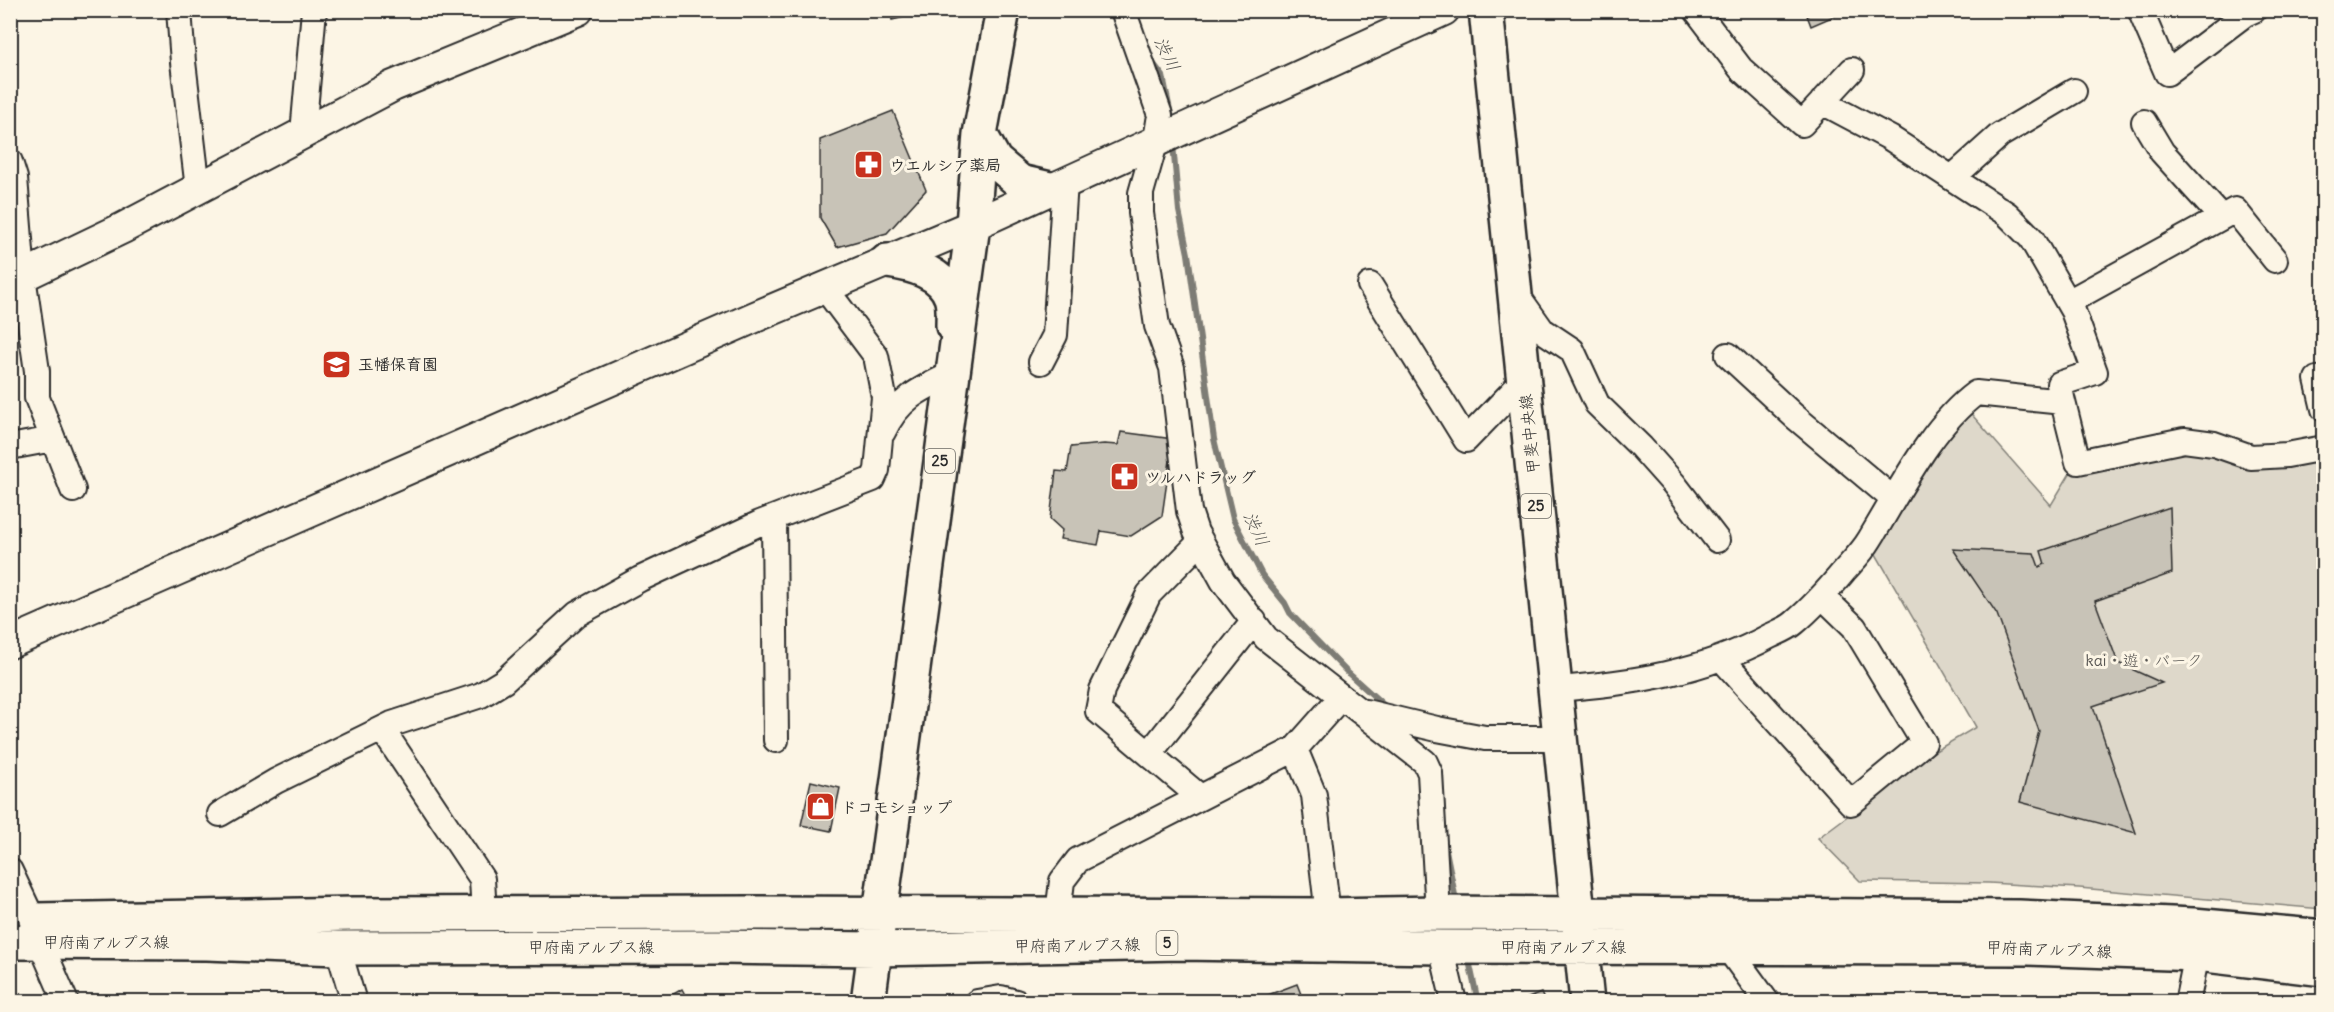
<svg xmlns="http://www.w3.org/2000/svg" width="2334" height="1012" font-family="Delius,'Klee One',sans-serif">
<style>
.green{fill:#ded8ca;stroke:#84827a;stroke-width:1.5}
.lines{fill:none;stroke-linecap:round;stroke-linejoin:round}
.stream{stroke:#7d7b74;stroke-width:6}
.building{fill:#c8c3b7;stroke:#2b2b2b;stroke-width:1.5}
.minor-casing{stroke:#2b2b2b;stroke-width:28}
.tertiary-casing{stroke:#2b2b2b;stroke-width:34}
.primary-casing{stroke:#2b2b2b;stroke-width:38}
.minor{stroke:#fcf5e5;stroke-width:24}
.tertiary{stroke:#fcf5e5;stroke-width:30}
.primary{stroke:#fcf5e5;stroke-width:33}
.labels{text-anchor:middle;stroke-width:6;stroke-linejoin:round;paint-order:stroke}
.shield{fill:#fcf5e5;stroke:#6a6863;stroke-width:1.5}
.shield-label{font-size:15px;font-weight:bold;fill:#2b2b2b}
.poi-label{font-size:16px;font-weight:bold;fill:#2b2b2b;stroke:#fcf5e5;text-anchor:start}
.street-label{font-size:16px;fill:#2b2b2b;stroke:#fcf5e5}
.park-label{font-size:16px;fill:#585653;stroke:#fcf5e5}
.water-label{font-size:18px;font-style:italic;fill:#545350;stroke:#fcf5e5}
</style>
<rect width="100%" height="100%" fill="#fcf5e5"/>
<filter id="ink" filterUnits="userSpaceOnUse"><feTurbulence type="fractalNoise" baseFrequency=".0167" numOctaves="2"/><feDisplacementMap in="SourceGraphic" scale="12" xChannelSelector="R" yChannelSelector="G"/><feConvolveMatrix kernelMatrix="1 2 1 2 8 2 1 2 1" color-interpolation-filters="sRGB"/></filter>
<g filter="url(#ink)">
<path class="green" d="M 1966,408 L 2051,505 L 2072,470 L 2156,450 L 2323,452 L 2323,909 L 2079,888 L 1989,883 L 1860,881 L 1818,838 L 1932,753 L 1976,727 L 1873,549 Z"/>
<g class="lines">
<path class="stream" d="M 1150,59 L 1163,76 L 1170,110
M 1173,144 L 1179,211 L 1188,254 L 1214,439 L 1233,519 L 1262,575 L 1285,603 L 1290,613 L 1347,672 L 1386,707
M 1446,850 L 1457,905
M 1468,956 L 1478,1002"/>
</g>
<path class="building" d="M 890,10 L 930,10 L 930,11 L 892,20 Z
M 1805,10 L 1848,10 L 1811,26 Z
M 893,111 L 926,190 L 887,233 L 837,247 L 820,218 L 820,140 Z
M 1121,432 L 1173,439 L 1162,516 L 1131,536 L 1101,531 L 1098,545 L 1060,539 L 1062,530 L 1050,519 L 1056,471 L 1067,472 L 1071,447 L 1104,444 L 1118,445 Z
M 2170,507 L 2172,573 L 2095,601 L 2118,663 L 2162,683 L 2093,706 L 2136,833 L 2020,802 L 2039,731 L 1997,614 L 1953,549 L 2034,553 L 2039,567 L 2045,564 L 2041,551 Z
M 811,781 L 840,788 L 831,831 L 801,825 Z
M 1297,984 L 1304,1002 L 1252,1002 L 1252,1001 Z
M 682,989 L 689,1002 L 660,1002 Z
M 1541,993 L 1545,1002 L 1518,1002 Z"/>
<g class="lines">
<defs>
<path id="minor" d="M 179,10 L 183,62 L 198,189
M 1123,10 L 1160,115 L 1156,140 L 1141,193 L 1141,213 L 1157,326 L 1172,368 L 1189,511 L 1196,532 L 1223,581 L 1266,638 L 1425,762 L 1430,773 L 1438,913
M 1696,10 L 1741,69 L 1802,124 L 1852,70
M 2140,10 L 2167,73 L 2245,14 L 2254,10
M 1822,102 L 1890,138 L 2007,214 L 2031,238 L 2073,311 L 2095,372 L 2059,384 L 2063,402
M 2144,122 L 2162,152 L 2221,217
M 303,133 L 314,10
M 10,162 L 15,178 L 23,276 L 37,371 L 37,398 L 73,490
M 1952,178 L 2000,135 L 2074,91
M 1370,285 L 1466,440 L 1523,381
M 1515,292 L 1542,330 L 1572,350 L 1597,404 L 1641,447 L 1674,484 L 1717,540
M 2068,302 L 2235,210 L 2275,260
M 1728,355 L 1794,416 L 1893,499
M 1041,362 L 1055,335 L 1065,182
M 2324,378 L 2317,379 L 2324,409
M 883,432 C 898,399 920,389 952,374
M 10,447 L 53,439
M 774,518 L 776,740
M 1721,658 L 1851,803 L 1924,743 L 1854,627 L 1822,596
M 1555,689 C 1629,684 1704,672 1770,636 C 1778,632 1787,629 1794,623 C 1812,608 1829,589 1844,571 C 1853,561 1863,551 1870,539 C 1899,492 1931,426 1976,393 L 2063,402 L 2078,462 L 2184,440 L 2214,444 L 2251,457 L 2287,455 L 2324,448
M 1366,712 L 1437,729 L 1485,738 L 1560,738
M 382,729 L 482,879 L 484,914
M 1295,749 L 1314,795 L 1328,915
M 1149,754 L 1254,621
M 1200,797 L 1098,711 L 1102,690 L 1149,594 L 1201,541
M 220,814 L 276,781 L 392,724 L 481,695 L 504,681 L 577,614 L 640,579 L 760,523 L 873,479 L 877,470 L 884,397 L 876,356 L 825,288
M 10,871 L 33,920
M 1058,914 L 1062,881 L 1078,860 L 1295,749 L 1341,697
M 40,942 L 66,1002
M 1441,947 L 1454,1002
M 1727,947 L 1767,1002
M 338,948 L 354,1002
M 977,1002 L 1001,998 L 1016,1002
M 2190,1002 L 2188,998 L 2197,954"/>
<path id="tertiary" d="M 10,280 L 23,276 L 123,228 L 393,86 L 578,10
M 10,643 L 755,317 L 973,225 L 1444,10"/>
<path id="primary" d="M 1486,10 L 1587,1002
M 980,134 L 995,161 L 1020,182 L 1050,189
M 887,261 C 910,264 942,272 951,297 C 954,305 953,318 953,326
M 36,920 L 354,914 L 753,913 L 1328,915 L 1438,913 L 2019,917 L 2193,925 L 2324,937
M 10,942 L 207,943 L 338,948 L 720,947 L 875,949 L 1181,943 L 1441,947 L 2028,948 L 2197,954 L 2324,969
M 868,1002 L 973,225 L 980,134 L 1003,10"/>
</defs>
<use href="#minor" class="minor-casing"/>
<use href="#tertiary" class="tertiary-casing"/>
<use href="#primary" class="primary-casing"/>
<use href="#minor" class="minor"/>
<use href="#tertiary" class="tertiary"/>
<use href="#primary" class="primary"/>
</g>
</g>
<defs>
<symbol id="pharmacy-square" viewBox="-11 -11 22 22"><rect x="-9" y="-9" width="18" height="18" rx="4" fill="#c8321e" stroke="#fcf5e5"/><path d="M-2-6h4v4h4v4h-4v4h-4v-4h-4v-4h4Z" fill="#fff"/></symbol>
<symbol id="school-square" viewBox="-11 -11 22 22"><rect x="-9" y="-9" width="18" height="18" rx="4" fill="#c8321e" stroke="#fcf5e5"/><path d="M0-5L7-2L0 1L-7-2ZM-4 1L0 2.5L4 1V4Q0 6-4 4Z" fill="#fff"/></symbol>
<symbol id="shop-square" viewBox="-11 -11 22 22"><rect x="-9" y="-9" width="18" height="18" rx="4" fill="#c8321e" stroke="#fcf5e5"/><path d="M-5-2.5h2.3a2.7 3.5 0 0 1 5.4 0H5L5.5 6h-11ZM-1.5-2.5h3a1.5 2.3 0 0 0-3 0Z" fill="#fff"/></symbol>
</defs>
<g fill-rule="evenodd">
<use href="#pharmacy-square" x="852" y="148" width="33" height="33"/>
<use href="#school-square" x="320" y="348" width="33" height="33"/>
<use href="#pharmacy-square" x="1108" y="460" width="33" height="33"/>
<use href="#shop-square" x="804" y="790" width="33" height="33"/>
</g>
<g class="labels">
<g class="shield">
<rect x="925" y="449" width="30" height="24" rx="4.5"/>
<rect x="1521" y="494" width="30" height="24" rx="4.5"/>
<rect x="1156.5" y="931" width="21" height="24" rx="4.5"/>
</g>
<g class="shield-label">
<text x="940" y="466">25</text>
<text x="1536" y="511">25</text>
<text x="1167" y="948">5</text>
</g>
<g class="poi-label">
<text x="889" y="171">ウエルシア薬局</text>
<text x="358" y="370">玉幡保育園</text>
<text x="1145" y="483">ツルハドラッグ</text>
<text x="841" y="813">ドコモショップ</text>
</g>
<g class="street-label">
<text transform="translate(1529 434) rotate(-96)" y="6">甲斐中央線</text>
<text x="106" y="948">甲府南アルプス線</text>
<text transform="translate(1077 945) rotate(-1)" y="6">甲府南アルプス線</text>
<text x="591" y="953">甲府南アルプス線</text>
<text x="1563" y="953">甲府南アルプス線</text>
<text transform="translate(2049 949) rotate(2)" y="6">甲府南アルプス線</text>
</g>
<g class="park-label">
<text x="2144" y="666">kai・遊・パーク</text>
</g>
<g class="water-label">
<text transform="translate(1167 54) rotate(64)" y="6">渋川</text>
<text transform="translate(1256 529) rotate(65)" y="6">渋川</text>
</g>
</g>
<rect width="2334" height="1012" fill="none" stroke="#fcf5e5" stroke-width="36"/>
<rect x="18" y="18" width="2298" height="976" fill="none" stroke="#2b2b2b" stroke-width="2" filter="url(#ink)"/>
</svg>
